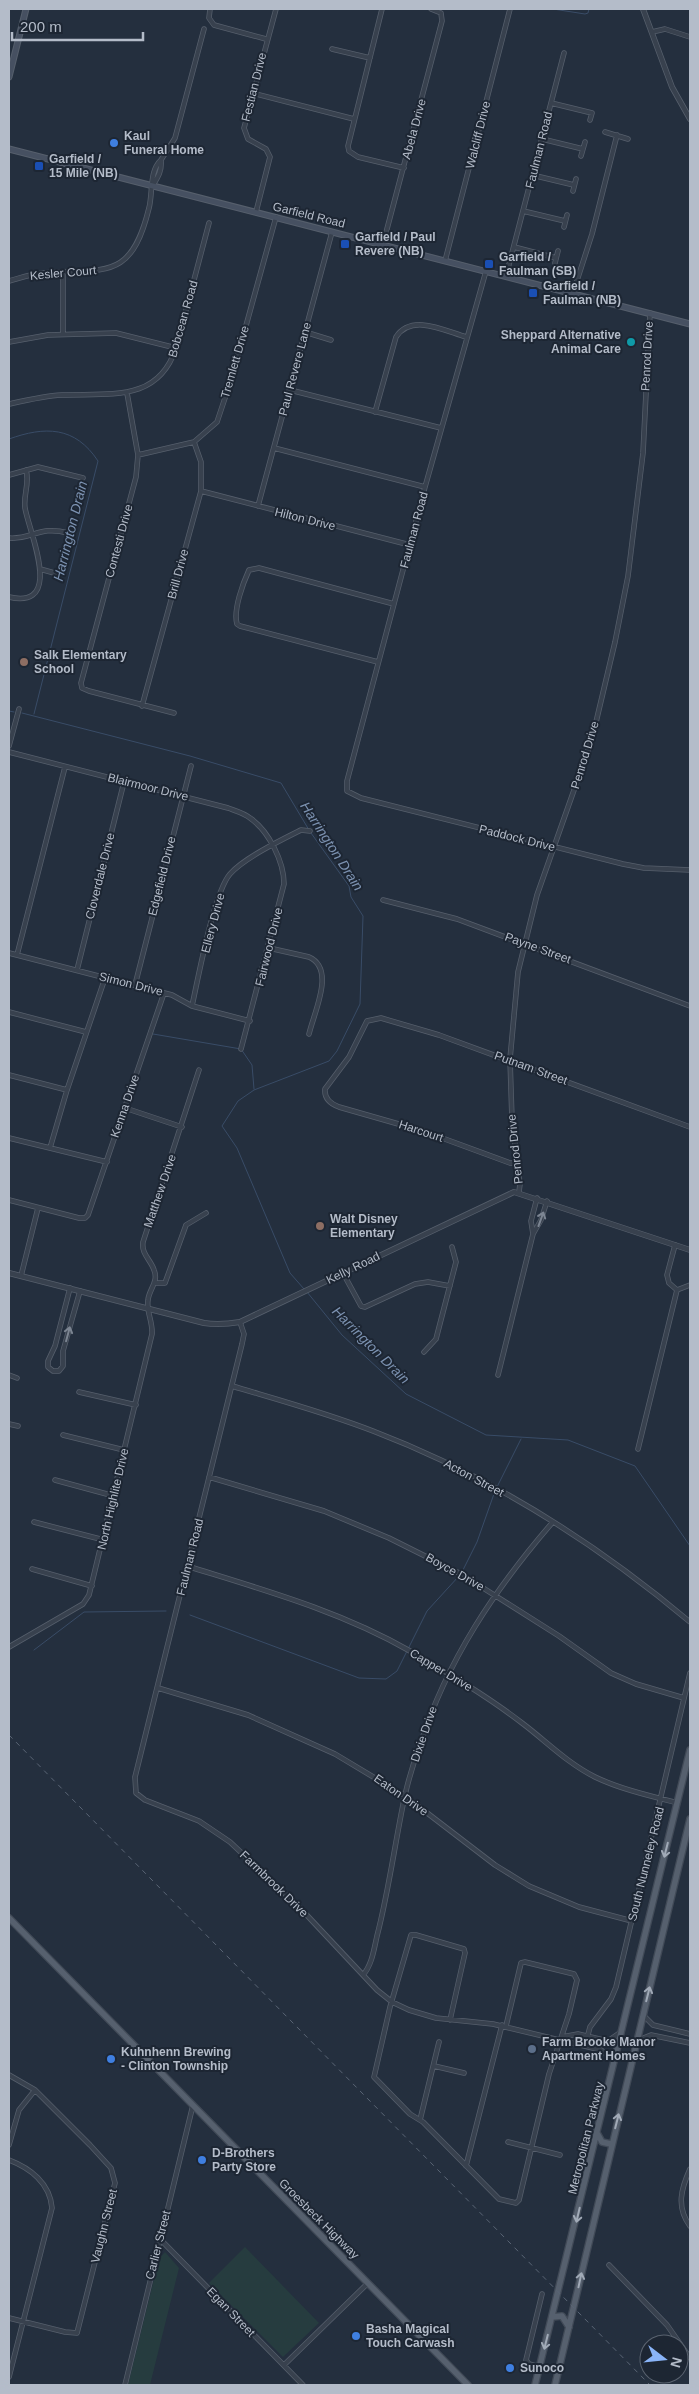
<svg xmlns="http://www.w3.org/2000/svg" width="699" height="2394" font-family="Helvetica,sans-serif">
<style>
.green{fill:#263c3f}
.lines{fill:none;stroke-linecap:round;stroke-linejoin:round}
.stream{stroke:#394c67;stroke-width:1}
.minor-casing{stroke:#565f6c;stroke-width:5.5}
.tertiary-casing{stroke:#565f6c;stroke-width:6}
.secondary-casing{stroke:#565f6c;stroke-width:7}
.primary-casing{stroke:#414a57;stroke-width:8}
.minor{stroke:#38414e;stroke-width:4}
.tertiary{stroke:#38414e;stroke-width:4.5}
.secondary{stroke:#465061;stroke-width:5}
.primary{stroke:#56606e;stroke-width:5.5}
.rail{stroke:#5a6575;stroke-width:1;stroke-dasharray:5 5;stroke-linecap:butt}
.oneway{stroke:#7c8592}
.oneway2{stroke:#a1aab7}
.shop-dot{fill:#3f7fe0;stroke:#1d2633;stroke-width:2}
.transit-dot{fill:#1a4fb4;stroke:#1d2633;stroke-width:2}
.culture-dot{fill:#0f9aa8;stroke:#1d2633;stroke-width:2}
.education-dot{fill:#8d6e63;stroke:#1d2633;stroke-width:2}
.service-dot{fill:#5c6f8a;stroke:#1d2633;stroke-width:2}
.labels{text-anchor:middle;stroke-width:4;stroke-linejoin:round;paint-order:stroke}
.street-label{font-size:12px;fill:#b4bcc9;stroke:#1d2633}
.poi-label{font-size:12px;font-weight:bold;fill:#b4bcc9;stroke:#1d2633;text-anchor:start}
.water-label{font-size:14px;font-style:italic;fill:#7c92b1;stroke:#1d2633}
</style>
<rect width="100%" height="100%" fill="#242f3e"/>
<path class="green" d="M 245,2247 L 319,2323 L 283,2357 L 209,2283 Z
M 165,2252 L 179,2268 L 150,2385 L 128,2385 L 159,2259 Z"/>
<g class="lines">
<path class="stream" d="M 553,9 L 585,14 L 588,13 L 589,9
M 9,439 C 45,426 75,426 98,461 L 34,714
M 9,711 L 14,712
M 22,713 L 190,756 L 281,783 L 309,830
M 153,1034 L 241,1049 L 252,1065 L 254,1089
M 304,1289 L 290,1273 L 237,1148 L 222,1126 L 238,1101 L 254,1090 L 329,1061 L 337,1051 L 360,1004 L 363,916 L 351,897 L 349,886 L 311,833
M 307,1292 L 342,1335 L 406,1394 L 486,1435 L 568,1440 L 635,1466 L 690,1546
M 497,1487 L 521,1439
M 462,1572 L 477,1542 L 495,1491
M 190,1615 L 359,1678 L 386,1679 L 397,1671 L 427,1611 L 459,1576
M 34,1650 L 84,1612 L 166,1611"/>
<defs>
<path id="minor" d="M 210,9 L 209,18 L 214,25 L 266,39
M 382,9 L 348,146 L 349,151 L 358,157 L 404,168
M 652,32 L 665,29 L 690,37
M 332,49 L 370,58
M 252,93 L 354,119
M 551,103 L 592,113 L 590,120
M 605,132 L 628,139
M 542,139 L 583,149
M 581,156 L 585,142
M 161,160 L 175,138 L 204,29
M 532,175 L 574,185
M 573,191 L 576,179
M 523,211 L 565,221
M 256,212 L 270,157 L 266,149 L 248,139 L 244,128 L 276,9
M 564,227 L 567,215
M 383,244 L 442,21 L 441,13 L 431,9
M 514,247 L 556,258
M 445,261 L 510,9
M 555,263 L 558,251
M 486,271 L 425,487 L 347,781 L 347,791 L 361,798 L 623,864 L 644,868 L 690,870
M 63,274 L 63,334
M 506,276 L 564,53
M 9,281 C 20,278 31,274 43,273 C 105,268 131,282 149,208 C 153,193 149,171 161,160 C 162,171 158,177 153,185
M 573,293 L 592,234 L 617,135
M 305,332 L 331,340
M 9,342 L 48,335 L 116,333 L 176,348
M 290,390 L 441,428
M 127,393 L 138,455 L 136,477 L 81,683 L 82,688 L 89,691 L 174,713
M 9,404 C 27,400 44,396 62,395 C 109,393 158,403 176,348 L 209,223
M 375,412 L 396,337 C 412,313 445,331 466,337
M 274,448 L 425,487
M 138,455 L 194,442 L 217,422 L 231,380 L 276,217
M 9,475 L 38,467 L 83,478
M 201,491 L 410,545
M 258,506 L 332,232
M 9,538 C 32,540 39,525 68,533
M 40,569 L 58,574
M 9,597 C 65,610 29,532 25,508 C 23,495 30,483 26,470
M 378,662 L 240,626 L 237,624 C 233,610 243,583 249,570 L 259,568 L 394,604
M 142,706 L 201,491 L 201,462 L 194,442
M 9,746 L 19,709
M 9,752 L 228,808 C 236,811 244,813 250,818 C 269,831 284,862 284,884 L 241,1049
M 383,900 L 457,919 L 690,1006
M 269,948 L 309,957 C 336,969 314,1012 309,1034
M 9,953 L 172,995 L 192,1006 L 250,1021
M 17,955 L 65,767
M 77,970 L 124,782
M 135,985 L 191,766
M 192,1006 C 198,979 214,892 230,874 C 244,858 281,840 301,830 L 310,831
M 9,1012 L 86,1032
M 9,1075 L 67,1090
M 125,1108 L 182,1127
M 9,1138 L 107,1162
M 50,1148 L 67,1090 L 105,978
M 517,1163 L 510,1163 L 423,1131 L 339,1107 C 331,1104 324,1099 325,1089 L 349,1057 L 367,1021 L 381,1018 L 439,1035 L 690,1127
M 519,1192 L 520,1184 L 512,1120 L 510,1059 L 518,972 L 537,895 L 592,739 L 615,642 L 628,576 L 643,453 L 650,313
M 537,1198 L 531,1221 L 533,1234 L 541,1220 L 547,1201
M 9,1200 L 79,1218 L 85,1218 L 88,1215 L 164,993
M 675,1245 L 667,1275 L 669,1283 L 677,1290 L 690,1285
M 343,1273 L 361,1306 L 365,1307 L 415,1284 L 428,1282 L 450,1286
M 21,1276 L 38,1208
M 155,1283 L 165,1283 L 186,1225 L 206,1213
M 70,1288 L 55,1346 L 48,1361 L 48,1367 L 53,1371 L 59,1371 L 63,1366 L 63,1351 L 80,1291
M 240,1322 L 244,1334 L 242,1344 L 135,1777 L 136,1793 L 145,1800 L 199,1821 L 230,1842 L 302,1910 L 377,1990 L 392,2002 L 409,2010 L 436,2018 L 493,2024 L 601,2050 L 614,2060
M 424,1352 L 436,1339 L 456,1262 L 452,1247
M 9,1375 L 17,1378
M 498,1375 L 533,1234
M 232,1386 C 279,1400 327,1413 373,1431 C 488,1475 596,1543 690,1622
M 79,1392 L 136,1405
M 9,1424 L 18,1426
M 63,1435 L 124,1450
M 638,1449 L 677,1290
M 209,1477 L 324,1511 L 389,1538 L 461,1574 L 559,1636 L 611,1673 L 636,1684 L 684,1698
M 55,1480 L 114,1496
M 34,1522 L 104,1540
M 187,1566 C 264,1590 340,1611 410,1651 C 448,1673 487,1696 522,1723 C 546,1741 567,1763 595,1777 C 620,1789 650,1796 678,1803
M 32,1569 L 92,1586
M 9,1647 L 83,1604 L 89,1595 L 152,1334 C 153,1322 146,1311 148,1300 C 149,1289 159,1282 154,1270 C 151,1260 141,1254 143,1242 L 199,1070
M 158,1688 L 248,1715 L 335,1754 L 405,1796 L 495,1865 L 529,1886 L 579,1907 L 632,1921
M 363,1975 C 372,1965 374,1949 377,1936 C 389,1890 395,1842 405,1795 C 409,1778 414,1761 420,1745 C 447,1660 495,1589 552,1523
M 643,2015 L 653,2025 L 690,2034
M 450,2020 L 465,1953 L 464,1949 L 416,1935 L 411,1935 L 390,2007 L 374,2077 L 410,2114 L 423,2122 L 499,2199 L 516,2203 L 519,2200 L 549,2074 L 569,2014 L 577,1980 L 574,1974 L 525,1962 L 521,1963 L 506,2026
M 562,2037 L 578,2034 L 608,2041 L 621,2032
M 636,2041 L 651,2035 L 690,2043
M 585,2046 L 590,2027 L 611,1999 L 616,1987 L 690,1673
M 434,2066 L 464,2073
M 9,2075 L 35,2090 L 90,2145 L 111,2168 L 115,2183 L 77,2333 L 65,2332 L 9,2318
M 420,2120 L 439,2042
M 508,2142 L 560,2155
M 9,2145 L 19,2110 L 35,2090
M 9,2160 C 30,2168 50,2183 52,2208 L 9,2377
M 466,2166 L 502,2025
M 690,2169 C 681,2189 676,2207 690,2226
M 159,2238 L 303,2385
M 609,2265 L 667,2325 L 690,2358
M 284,2365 L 368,2283
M 540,2367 L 529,2364 L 526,2360 L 542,2294
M 125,2385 L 193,2105"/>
<path id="tertiary" d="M 643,9 L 672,87 L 690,119
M 9,1273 L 204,1323 C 217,1325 228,1324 240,1322 L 514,1192 L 690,1250"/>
<path id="secondary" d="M 9,77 L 26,9
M 9,149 L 690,324"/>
<path id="primary" d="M 9,1918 L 468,2385
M 597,2133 L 602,2142 L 611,2144
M 552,2317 L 562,2316 L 569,2327
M 535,2385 L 690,1750
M 555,2385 L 690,1819"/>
</defs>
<use href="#minor" class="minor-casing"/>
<use href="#tertiary" class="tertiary-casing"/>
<use href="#secondary" class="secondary-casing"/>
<use href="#primary" class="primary-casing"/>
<use href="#minor" class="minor"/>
<use href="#tertiary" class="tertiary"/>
<use href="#secondary" class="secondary"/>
<use href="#primary" class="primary"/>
<path class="rail" d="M 9,1735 L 650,2385"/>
</g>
<defs><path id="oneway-shaft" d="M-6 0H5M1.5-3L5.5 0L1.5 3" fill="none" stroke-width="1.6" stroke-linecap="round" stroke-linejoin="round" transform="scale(1.25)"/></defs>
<g class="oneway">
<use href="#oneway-shaft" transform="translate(541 1219) rotate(-70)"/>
<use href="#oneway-shaft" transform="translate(68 1334) rotate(-75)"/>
</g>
<g class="oneway2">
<use href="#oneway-shaft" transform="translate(666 1850) rotate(104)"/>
<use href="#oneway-shaft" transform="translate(648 1994) rotate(-76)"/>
<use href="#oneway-shaft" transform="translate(617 2121) rotate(-76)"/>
<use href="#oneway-shaft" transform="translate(578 2215) rotate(103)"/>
<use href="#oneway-shaft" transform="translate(580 2280) rotate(-78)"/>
<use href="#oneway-shaft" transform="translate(546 2342) rotate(104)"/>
</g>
<g class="shop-dot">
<circle cx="114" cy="143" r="5"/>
<circle cx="111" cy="2059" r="5"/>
<circle cx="202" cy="2160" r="5"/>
<circle cx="356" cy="2336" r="5"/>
<circle cx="510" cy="2368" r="5"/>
</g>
<g class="transit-dot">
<rect x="34" y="161" width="10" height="10" rx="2.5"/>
<rect x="340" y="239" width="10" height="10" rx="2.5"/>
<rect x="484" y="259" width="10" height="10" rx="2.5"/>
<rect x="528" y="288" width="10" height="10" rx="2.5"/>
</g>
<circle class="culture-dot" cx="631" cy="342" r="5"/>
<g class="education-dot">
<circle cx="24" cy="662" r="5"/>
<circle cx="320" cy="1226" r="5"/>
</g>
<circle class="service-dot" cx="532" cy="2049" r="5"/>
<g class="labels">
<g class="street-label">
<text transform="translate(254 87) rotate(-76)" y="4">Festian Drive</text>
<text transform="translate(414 129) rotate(-75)" y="4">Abela Drive</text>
<text transform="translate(478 135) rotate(-76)" y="4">Walcliff Drive</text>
<text transform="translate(539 150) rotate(-76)" y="4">Faulman Road</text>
<text transform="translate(309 215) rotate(14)" y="4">Garfield Road</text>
<text transform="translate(63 273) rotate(-5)" y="4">Kesler Court</text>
<text transform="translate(183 319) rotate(-74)" y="4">Bobcean Road</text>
<text transform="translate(647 356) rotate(-87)" y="4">Penrod Drive</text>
<text transform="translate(235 362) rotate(-74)" y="4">Tremlett Drive</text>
<text transform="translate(295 369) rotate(-75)" y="4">Paul Revere Lane</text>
<text transform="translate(305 519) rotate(14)" y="4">Hilton Drive</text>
<text transform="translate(414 530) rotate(-75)" y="4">Faulman Road</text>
<text transform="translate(119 541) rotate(-75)" y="4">Contesti Drive</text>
<text transform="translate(178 574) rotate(-75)" y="4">Brill Drive</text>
<text transform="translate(585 755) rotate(-73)" y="4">Penrod Drive</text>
<text transform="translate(148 787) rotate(14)" y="4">Blairmoor Drive</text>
<text transform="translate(517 838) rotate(14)" y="4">Paddock Drive</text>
<text transform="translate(100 876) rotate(-76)" y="4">Cloverdale Drive</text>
<text transform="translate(162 876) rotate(-76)" y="4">Edgefield Drive</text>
<text transform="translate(213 923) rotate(-75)" y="4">Ellery Drive</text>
<text transform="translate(269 947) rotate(-76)" y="4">Fairwood Drive</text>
<text transform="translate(538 948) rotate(20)" y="4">Payne Street</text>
<text transform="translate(131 984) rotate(14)" y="4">Simon Drive</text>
<text transform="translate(531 1068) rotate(20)" y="4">Putnam Street</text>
<text transform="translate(125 1106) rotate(-71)" y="4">Kenna Drive</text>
<text transform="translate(421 1131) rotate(18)" y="4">Harcourt</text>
<text transform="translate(515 1149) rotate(-96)" y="4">Penrod Drive</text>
<text transform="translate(160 1191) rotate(-71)" y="4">Matthew Drive</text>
<text transform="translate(353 1268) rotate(-26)" y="4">Kelly Road</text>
<text transform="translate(474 1478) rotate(28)" y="4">Acton Street</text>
<text transform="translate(113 1499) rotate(-77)" y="4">North Highlite Drive</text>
<text transform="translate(190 1557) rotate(-76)" y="4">Faulman Road</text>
<text transform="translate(455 1572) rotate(29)" y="4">Boyce Drive</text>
<text transform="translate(441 1670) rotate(31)" y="4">Capper Drive</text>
<text transform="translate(424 1734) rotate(-71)" y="4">Dixie Drive</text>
<text transform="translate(401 1795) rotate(35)" y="4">Eaton Drive</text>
<text transform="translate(646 1864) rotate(-76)" y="4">South Nunneley Road</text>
<text transform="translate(274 1884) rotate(44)" y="4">Farmbrook Drive</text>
<text transform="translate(586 2138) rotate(-76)" y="4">Metropolitan Parkway</text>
<text transform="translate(319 2219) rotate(45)" y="4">Groesbeck Highway</text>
<text transform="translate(104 2226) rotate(-76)" y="4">Vaughn Street</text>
<text transform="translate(158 2245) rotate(-76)" y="4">Carlier Street</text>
<text transform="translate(231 2312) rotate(46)" y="4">Egan Street</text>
</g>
<g class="poi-label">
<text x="124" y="140">Kaul<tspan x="124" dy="14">Funeral Home</tspan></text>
<text x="49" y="163">Garfield /<tspan x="49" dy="14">15 Mile (NB)</tspan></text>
<text x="355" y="241">Garfield / Paul<tspan x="355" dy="14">Revere (NB)</tspan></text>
<text x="499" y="261">Garfield /<tspan x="499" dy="14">Faulman (SB)</tspan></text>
<text x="543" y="290">Garfield /<tspan x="543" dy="14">Faulman (NB)</tspan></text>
<text x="621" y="339" text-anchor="end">Sheppard Alternative<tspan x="621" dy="14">Animal Care</tspan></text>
<text x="34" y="659">Salk Elementary<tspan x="34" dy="14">School</tspan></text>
<text x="330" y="1223">Walt Disney<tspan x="330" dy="14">Elementary</tspan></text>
<text x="542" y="2046">Farm Brooke Manor<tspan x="542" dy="14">Apartment Homes</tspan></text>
<text x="121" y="2056">Kuhnhenn Brewing<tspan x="121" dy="14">- Clinton Township</tspan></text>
<text x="212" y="2157">D-Brothers<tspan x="212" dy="14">Party Store</tspan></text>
<text x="366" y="2333">Basha Magical<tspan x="366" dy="14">Touch Carwash</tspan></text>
<text x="520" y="2372">Sunoco</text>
</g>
<g class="water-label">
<text transform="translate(70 531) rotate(-76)" y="5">Harrington Drain</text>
<text transform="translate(332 846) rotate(57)" y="5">Harrington Drain</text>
<text transform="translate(371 1345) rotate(45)" y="5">Harrington Drain</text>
</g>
</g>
<rect width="699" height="2394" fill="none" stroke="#b4bcc9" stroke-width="20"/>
<g transform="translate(664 2359) rotate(106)"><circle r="24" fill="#1d2633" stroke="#59626f"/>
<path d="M0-4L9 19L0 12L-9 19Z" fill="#8ab4f8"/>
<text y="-8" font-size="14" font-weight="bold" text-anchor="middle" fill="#b4bcc9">N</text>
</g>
<path d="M12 32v8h131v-8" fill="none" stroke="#b4bcc9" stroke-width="2.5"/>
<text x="20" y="32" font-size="15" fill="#b4bcc9" stroke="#1d2633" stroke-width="4" paint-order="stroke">200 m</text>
</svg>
